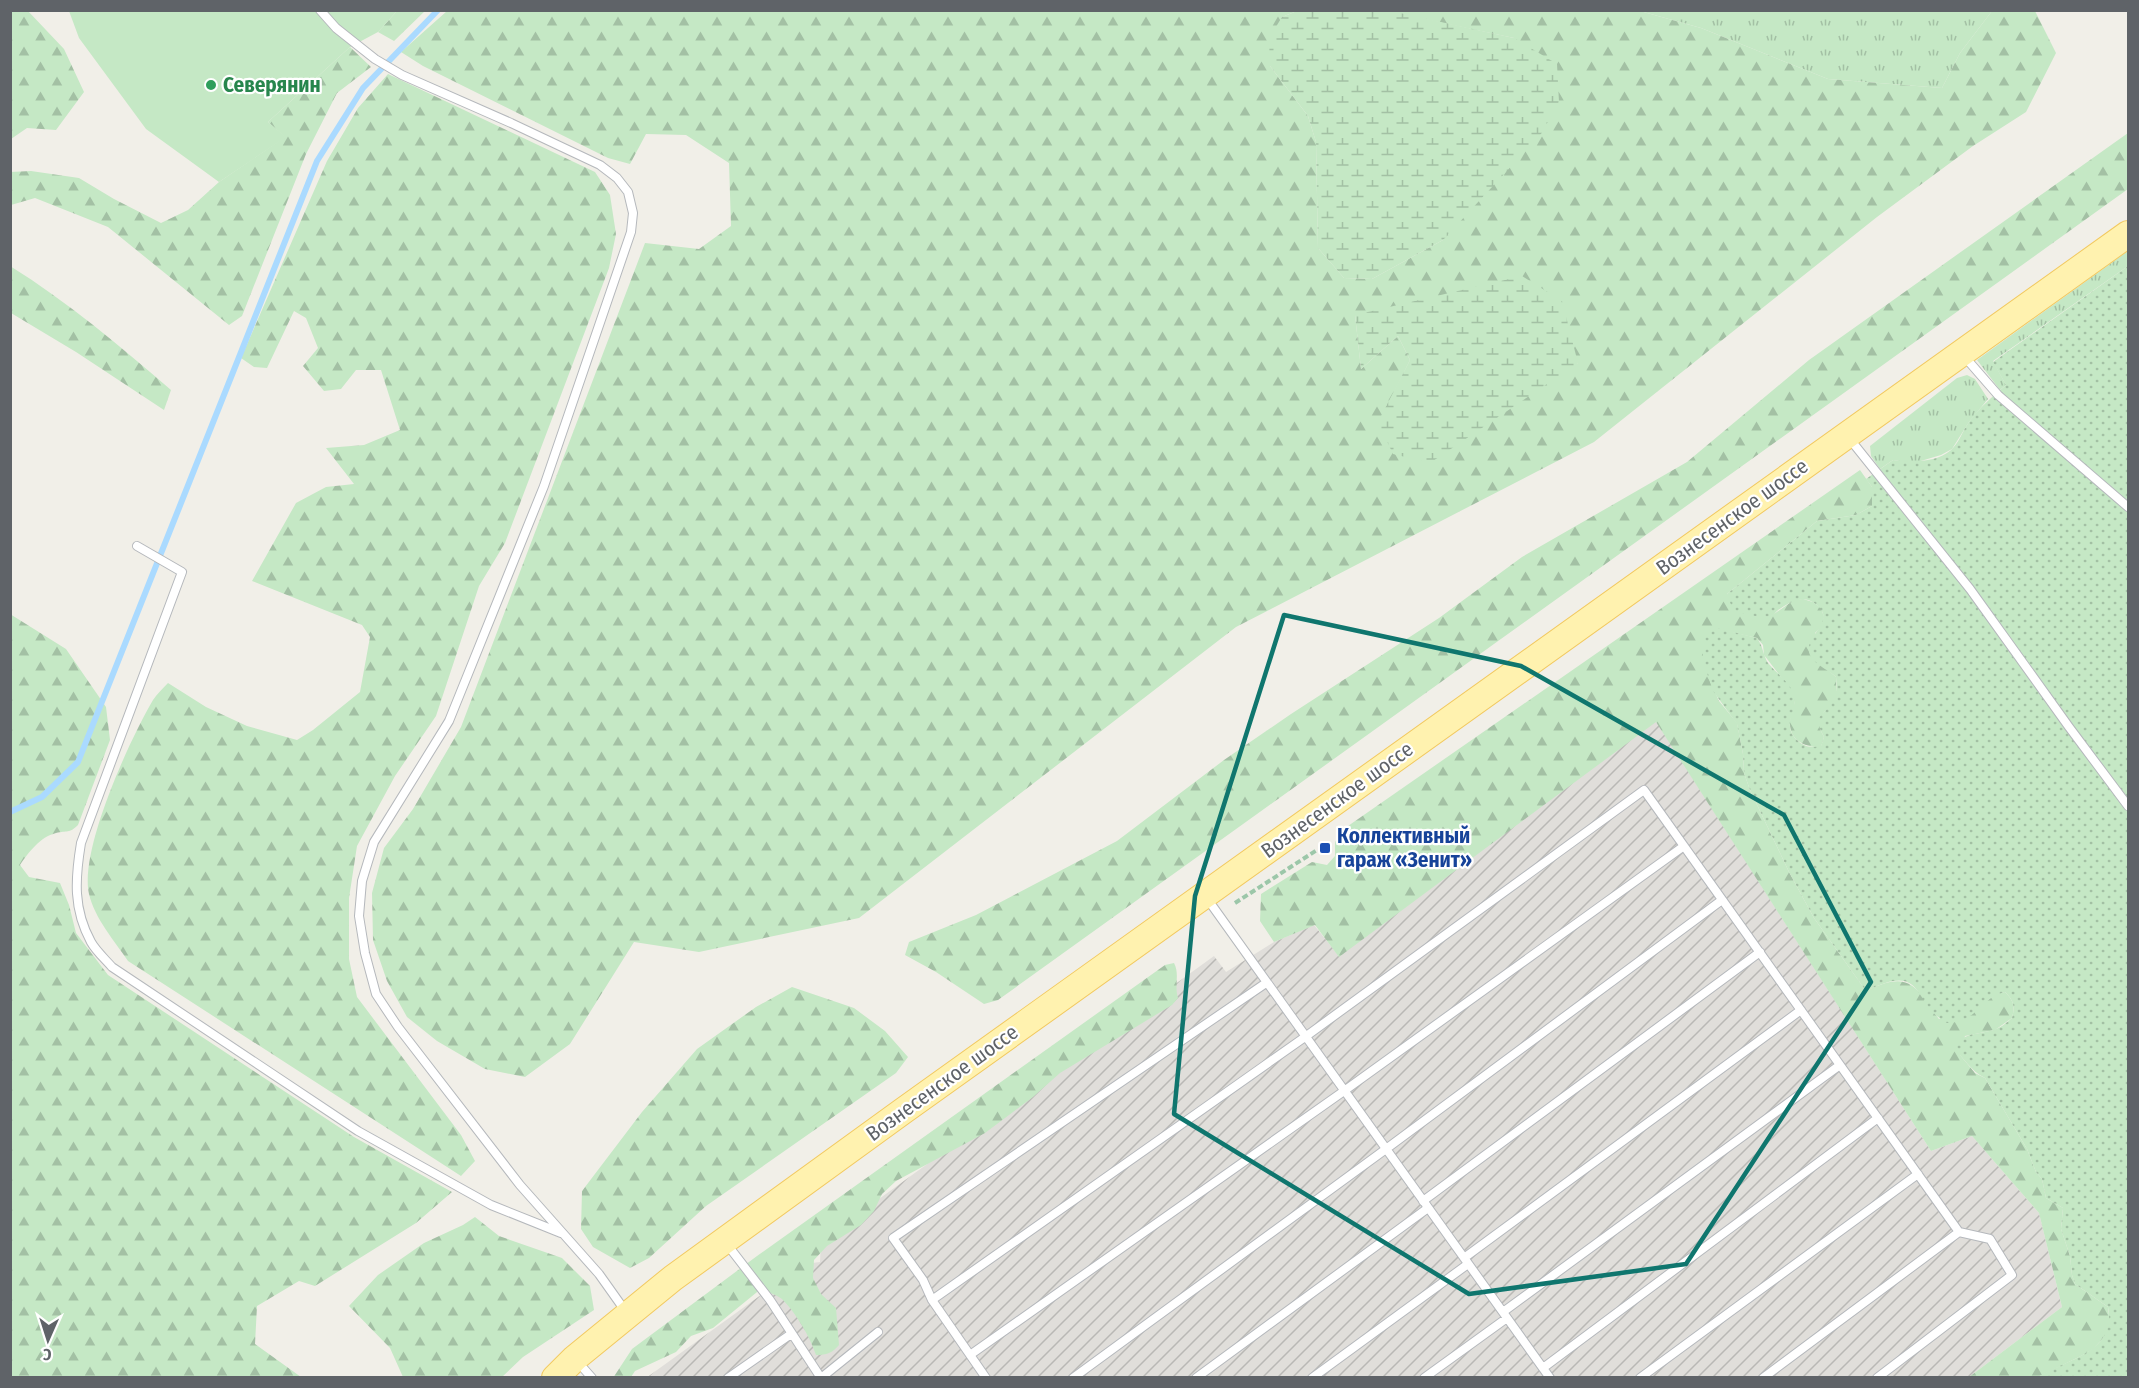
<svg xmlns="http://www.w3.org/2000/svg" width="2139" height="1388" font-family="'Fira Sans Condensed',sans-serif">
<style>
.industrial{fill:url(#industrial-furrows)}
.grass{fill:url(#grass-tufts)}
.forest{fill:url(#forest-firs);fill-rule:evenodd}
.wetland{fill:url(#wetland-marsh)}
.park{fill:url(#park-dots)}
.pitch{fill:#c5e8c5}
.lines{fill:none;stroke-linecap:round;stroke-linejoin:round}
.stream{stroke:#aadaff;stroke-width:6}
.lane-casing{stroke:#b5b8bc;stroke-width:10}
.primary-casing{stroke:#f2c960;stroke-width:28}
.path{stroke:#9cc7a9;stroke-width:4;stroke-dasharray:6 3;stroke-linecap:butt}
.lane{stroke:#fff;stroke-width:8}
.primary{stroke:#fff2af;stroke-width:26}
.marked{fill:none;stroke:#0f766e;stroke-width:4.5;stroke-linejoin:round}
.leisure-dot{fill:#2e9e5b;stroke:#fff;stroke-width:2}
.transit-dot{fill:#1a4fb4;stroke:#fff;stroke-width:2}
.labels{text-anchor:middle;stroke-width:4.5;stroke-linejoin:round;paint-order:stroke}
.leisure-label{font-size:21px;font-weight:bold;fill:#27864d;stroke:#fff;text-anchor:start}
.street-label{font-size:21px;fill:#5f6368;stroke:#fff}
.transit-label{font-size:21px;font-weight:bold;fill:#164399;stroke:#fff;text-anchor:start}
</style>
<defs>
<pattern id="industrial-furrows" width="10" height="10" patternUnits="userSpaceOnUse" patternTransform="scale(1.5)"><rect width="10" height="10" fill="#e0deda"/><path d="M-1 1l2-2M0 10L10 0M9 11l2-2" fill="none" stroke="#b9b8b5"/></pattern>
<pattern id="grass-tufts" width="24" height="20" patternUnits="userSpaceOnUse" patternTransform="scale(1.5)"><rect width="24" height="20" fill="#c5e8c5"/><path d="M3 7l-1-3M5 7V3M7 7l1-3M15 17l-1-3M17 17v-4M19 17l1-3" fill="none" stroke="#a3c0a4"/></pattern>
<pattern id="forest-firs" width="22" height="20" patternUnits="userSpaceOnUse" patternTransform="scale(1.5)"><rect width="22" height="20" fill="#c5e8c5"/><path d="M5 1l3.5 6h-7zM16 11l3.5 6h-7z" fill="#a3c0a4"/></pattern>
<pattern id="wetland-marsh" width="20" height="14" patternUnits="userSpaceOnUse" patternTransform="scale(1.5)"><rect width="20" height="14" fill="#c5e8c5"/><path d="M1 5h8M5 5V1M11 12h8M15 12V8" fill="none" stroke="#a3c0a4"/></pattern>
<pattern id="park-dots" width="8" height="8" patternUnits="userSpaceOnUse" patternTransform="scale(1.5)"><rect width="8" height="8" fill="#c5e8c5"/><path d="M2 2h.1M6 6h.1" fill="none" stroke="#a3c0a4" stroke-width="1.8" stroke-linecap="round"/></pattern>
</defs>
<rect width="100%" height="100%" fill="#f1efe8"/>
<path class="industrial" d="M 1656,721 L 1931,1151 L 1972,1136 L 2039,1213 L 2062,1307 L 1969,1377 L 646,1378 L 804,1264 L 820,1262 L 821,1241 L 1214,956 L 1226,972 L 1274,942 L 1314,925 L 1339,956 Z"/>
<path class="grass" d="M 1640,11 L 1992,11 L 1960,53 L 1942,88 L 1828,79 L 1701,28 Z
M 2128,251 L 2128,266 L 1993,361 L 2006,385 L 2000,390 L 1977,360 Z
M 1967,375 L 1975,379 L 1988,399 L 1969,422 L 1952,449 L 1941,455 L 1914,463 L 1893,460 L 1880,469 L 1871,456 L 1870,446 L 1957,378 Z"/>
<path class="forest" d="M 11,10 L 28,11 L 64,49 L 84,92 L 56,130 L 27,128 L 11,139 Z
M 397,11 L 425,11 L 394,41 L 378,32 Z
M 447,11 L 1297,11 L 1282,17 L 1270,66 L 1308,116 L 1316,142 L 1318,248 L 1344,278 L 1372,279 L 1443,240 L 1514,38 L 1386,11 L 1640,11 L 1701,28 L 1828,79 L 1942,88 L 1960,53 L 1992,11 L 2035,11 L 2056,53 L 2026,112 L 1973,146 L 1877,217 L 1594,442 L 1236,627 L 859,918 L 699,952 L 634,942 L 570,1044 L 525,1077 L 485,1069 L 437,1041 L 407,1017 L 387,981 L 373,940 L 372,893 L 384,848 L 413,809 L 461,727 L 645,243 L 699,249 L 731,226 L 729,163 L 686,135 L 646,134 L 630,164 L 608,158 L 423,66 L 401,52 ZM 1355,315 L 1578,363 L 1379,423 L 1410,360 L 1398,336 L 1361,369 Z
M 350,47 L 371,67 L 337,93 L 306,154 L 242,316 L 229,325 L 108,227 L 35,198 L 11,205 L 10,172 L 31,171 L 79,178 L 114,199 L 161,223 L 188,210 L 219,182 L 285,137 L 268,122 Z
M 388,74 L 595,172 L 610,195 L 616,234 L 609,268 L 505,543 L 479,586 L 436,716 L 395,776 L 357,846 L 349,898 L 349,959 L 357,997 L 461,1135 L 475,1161 L 461,1176 L 128,961 C 114,940 95,919 89,894 C 79,850 130,739 153,700 C 157,694 163,688 168,683 L 206,707 L 247,726 L 297,740 L 313,730 L 360,692 L 370,637 L 362,625 L 252,581 L 296,503 L 326,487 L 354,484 L 326,448 L 364,445 L 400,430 L 381,370 L 356,370 L 341,389 L 324,391 L 303,366 L 318,348 L 306,318 L 294,311 L 267,368 L 254,367 L 241,358 L 327,161 L 358,108 Z
M 2128,133 L 2128,189 L 998,1000 L 984,1004 L 936,972 L 905,955 L 909,942 L 976,915 L 1117,841 L 1224,760 L 1291,714 L 1439,618 L 1522,557 L 1687,462 L 1809,360 Z
M 10,266 C 68,302 120,346 171,390 L 164,410 L 76,352 L 11,313 Z
M 1860,470 L 1872,487 L 1872,506 L 1856,515 L 1817,521 L 1727,594 L 1771,616 L 1794,600 L 1803,599 L 1813,602 L 1821,608 L 1824,617 L 1822,626 L 1815,633 L 1829,671 L 1836,677 L 1836,697 L 1832,705 L 1824,712 L 1820,729 L 1824,737 L 1821,747 C 1805,748 1789,740 1790,722 C 1790,716 1793,708 1795,702 L 1781,677 L 1764,655 L 1763,645 L 1757,638 L 1713,628 L 1710,681 L 1719,701 L 1737,723 L 1743,754 L 1744,773 L 1750,790 L 1789,872 L 1814,918 L 1866,991 C 1910,970 1914,985 1939,1019 L 1988,1000 L 1995,994 L 2005,992 C 2014,1001 2015,1006 2012,1018 L 1995,1030 L 1965,1036 L 1960,1055 L 1975,1073 L 1985,1078 L 2027,1149 L 2036,1172 L 2042,1179 L 2046,1198 L 2063,1208 L 2061,1229 L 2070,1256 L 2072,1275 L 2075,1284 L 2108,1307 L 2110,1325 L 2107,1334 L 2093,1349 L 2081,1356 L 2038,1377 L 1969,1377 L 2062,1307 L 2039,1213 L 1972,1136 L 1931,1151 L 1656,722 L 1339,957 L 1315,925 L 1274,942 L 1260,921 L 1261,894 L 1312,862 L 1327,865 L 1335,856 L 1335,842 L 1348,826 Z
M 10,614 L 66,649 L 106,707 L 110,740 L 78,825 C 69,834 67,830 56,833 C 40,837 29,852 20,865 L 29,877 L 60,883 L 69,905 L 76,933 L 108,975 L 354,1137 L 452,1192 L 416,1223 L 315,1286 L 299,1281 L 257,1306 L 255,1344 L 301,1377 L 11,1377 Z
M 1174,963 C 1180,974 1174,985 1178,998 L 1172,1005 L 1060,1073 L 1033,1097 L 985,1133 L 896,1181 L 882,1194 L 874,1211 L 861,1225 L 827,1246 L 814,1260 L 813,1278 L 821,1294 L 836,1308 L 839,1345 C 832,1353 827,1355 816,1355 C 809,1335 797,1315 783,1300 C 778,1295 768,1293 762,1288 L 713,1328 L 691,1336 L 676,1352 L 635,1371 L 631,1377 L 613,1378 L 632,1349 L 757,1256 L 1165,965 Z
M 792,987 L 854,1008 L 885,1031 L 908,1057 L 896,1073 L 706,1206 L 649,1258 L 630,1268 L 593,1247 L 581,1229 L 582,1191 L 642,1112 L 697,1049 L 756,1007 Z
M 475,1217 L 499,1236 L 562,1258 L 590,1286 L 594,1310 L 523,1357 L 502,1377 L 403,1377 L 390,1348 L 349,1306 L 378,1275 L 424,1243 L 463,1225 Z"/>
<path class="wetland" d="M 1386,10 L 1514,38 L 1557,64 L 1559,102 L 1541,134 L 1443,240 L 1372,279 L 1344,278 L 1318,248 L 1316,142 L 1308,116 L 1270,66 L 1269,38 L 1282,17 L 1297,11 Z
M 1522,276 L 1562,301 L 1578,363 L 1430,463 L 1393,454 L 1378,422 L 1410,360 L 1398,336 L 1361,369 L 1355,315 Z"/>
<path class="park" d="M 2128,266 L 2128,1377 L 2038,1377 C 2067,1359 2117,1352 2108,1307 L 2075,1284 L 2072,1275 L 2070,1256 L 2061,1229 L 2063,1208 L 2046,1198 L 2042,1179 L 2036,1172 L 2027,1149 L 1985,1078 C 1970,1071 1965,1058 1953,1049 C 1965,1030 1977,1036 1996,1029 C 2002,1027 2007,1022 2012,1018 C 2015,1006 2014,1001 2005,992 C 1979,998 1980,1021 1947,1023 C 1910,1003 1927,961 1866,991 L 1814,918 L 1789,872 L 1750,790 L 1744,773 L 1743,754 L 1737,724 L 1713,691 L 1703,661 L 1703,642 L 1707,633 L 1713,627 L 1757,638 C 1763,646 1763,655 1768,663 C 1776,673 1790,682 1794,695 C 1799,712 1781,722 1796,739 C 1804,747 1810,748 1821,746 L 1824,737 L 1820,729 L 1818,719 C 1832,702 1838,702 1836,677 C 1829,670 1811,663 1809,652 C 1806,635 1835,622 1818,606 C 1805,593 1789,602 1777,611 C 1774,614 1774,616 1770,616 C 1758,618 1743,614 1733,610 L 1727,594 L 1817,521 L 1856,515 L 1872,506 L 1872,487 L 1866,479 L 1893,460 C 1911,462 1936,463 1951,450 C 1959,443 1963,430 1969,422 C 1980,407 1992,397 2006,385 L 1993,362 Z"/>
<path class="pitch" d="M 69,11 L 397,11 L 378,32 L 350,47 L 268,122 L 286,137 L 219,182 L 146,129 L 79,38 Z"/>
<g class="lines">
<path class="stream" d="M 10,812 L 42,797 L 78,762 L 317,161 L 363,88 L 438,10"/>
<defs>
<path id="lane" d="M 320,10 L 336,28 L 375,59 L 402,75 L 511,123 L 600,165 L 617,178 L 628,192 L 633,213 L 631,232 L 544,486 L 449,721 L 374,842 L 362,881 L 359,916 L 365,953 L 376,994 L 398,1027 L 520,1185 L 599,1274 L 626,1312
M 1964,356 L 1998,395 L 2128,507
M 1849,438 L 1970,589 L 2069,727 L 2128,806
M 137,546 L 182,572 L 81,843 C 75,879 73,909 91,942 C 96,951 105,959 112,967 L 358,1131 L 491,1205 L 561,1233
M 1206,897 L 1550,1378
M 1423,1201 L 1760,952
M 726,1243 L 770,1300 L 821,1378
M 1464,1258 L 1801,1010
M 932,1300 L 1305,1037 L 1644,790 L 1959,1232 L 1990,1239 L 2012,1275 L 1877,1378
M 1503,1312 L 1840,1065
M 970,1355 L 1344,1091 L 1684,846
M 577,1361 L 592,1378
M 1543,1368 L 1878,1118
M 728,1378 L 791,1334
M 821,1378 L 878,1332
M 986,1378 L 932,1300 L 923,1280 L 893,1238 L 1266,983
M 1073,1378 L 1386,1149 L 1722,900
M 1196,1378 L 1428,1208
M 1312,1378 L 1468,1264
M 1424,1378 L 1507,1318
M 1640,1378 L 1918,1174
M 1763,1378 L 1959,1232"/>
<path id="primary" d="M 555,1378 L 575,1358 L 673,1278 L 903,1111 L 2128,234"/>
</defs>
<use href="#lane" class="lane-casing"/>
<use href="#primary" class="primary-casing"/>
<path class="path" d="M 1235,903 L 1317,850"/>
<use href="#lane" class="lane"/>
<use href="#primary" class="primary"/>
</g>
<path class="marked" d="M 1284,615 L 1521,666 L 1784,815 L 1871,982 L 1686,1264 L 1469,1294 L 1174,1114 L 1195,896 Z"/>
<circle class="leisure-dot" cx="211" cy="85" r="6"/>
<rect class="transit-dot" x="1319" y="842" width="12" height="12" rx="3"/>
<g class="labels">
<g class="leisure-label">
<text x="223" y="92">Северянин</text>
</g>
<g class="street-label">
<text transform="translate(1732 517) rotate(-36)" y="7">Вознесенское шоссе</text>
<text transform="translate(1337 800) rotate(-36)" y="7">Вознесенское шоссе</text>
<text transform="translate(942 1083) rotate(-36)" y="7">Вознесенское шоссе</text>
</g>
<g class="transit-label">
<text x="1337" y="843">Коллективный<tspan x="1337" dy="24">гараж «Зенит»</tspan></text>
</g>
</g>
<rect width="2139" height="1388" fill="none" stroke="#5f6368" stroke-width="24"/>
<g transform="translate(48 1340) rotate(183)" stroke="#ffffff" stroke-width="4.5" paint-order="stroke">
<path d="M0-4.5L10 22L0 15L-10 22Z" fill="#5f6368"/>
<text y="-9" font-size="16" font-weight="bold" text-anchor="middle" fill="#5f6368">С</text>
</g>
</svg>
